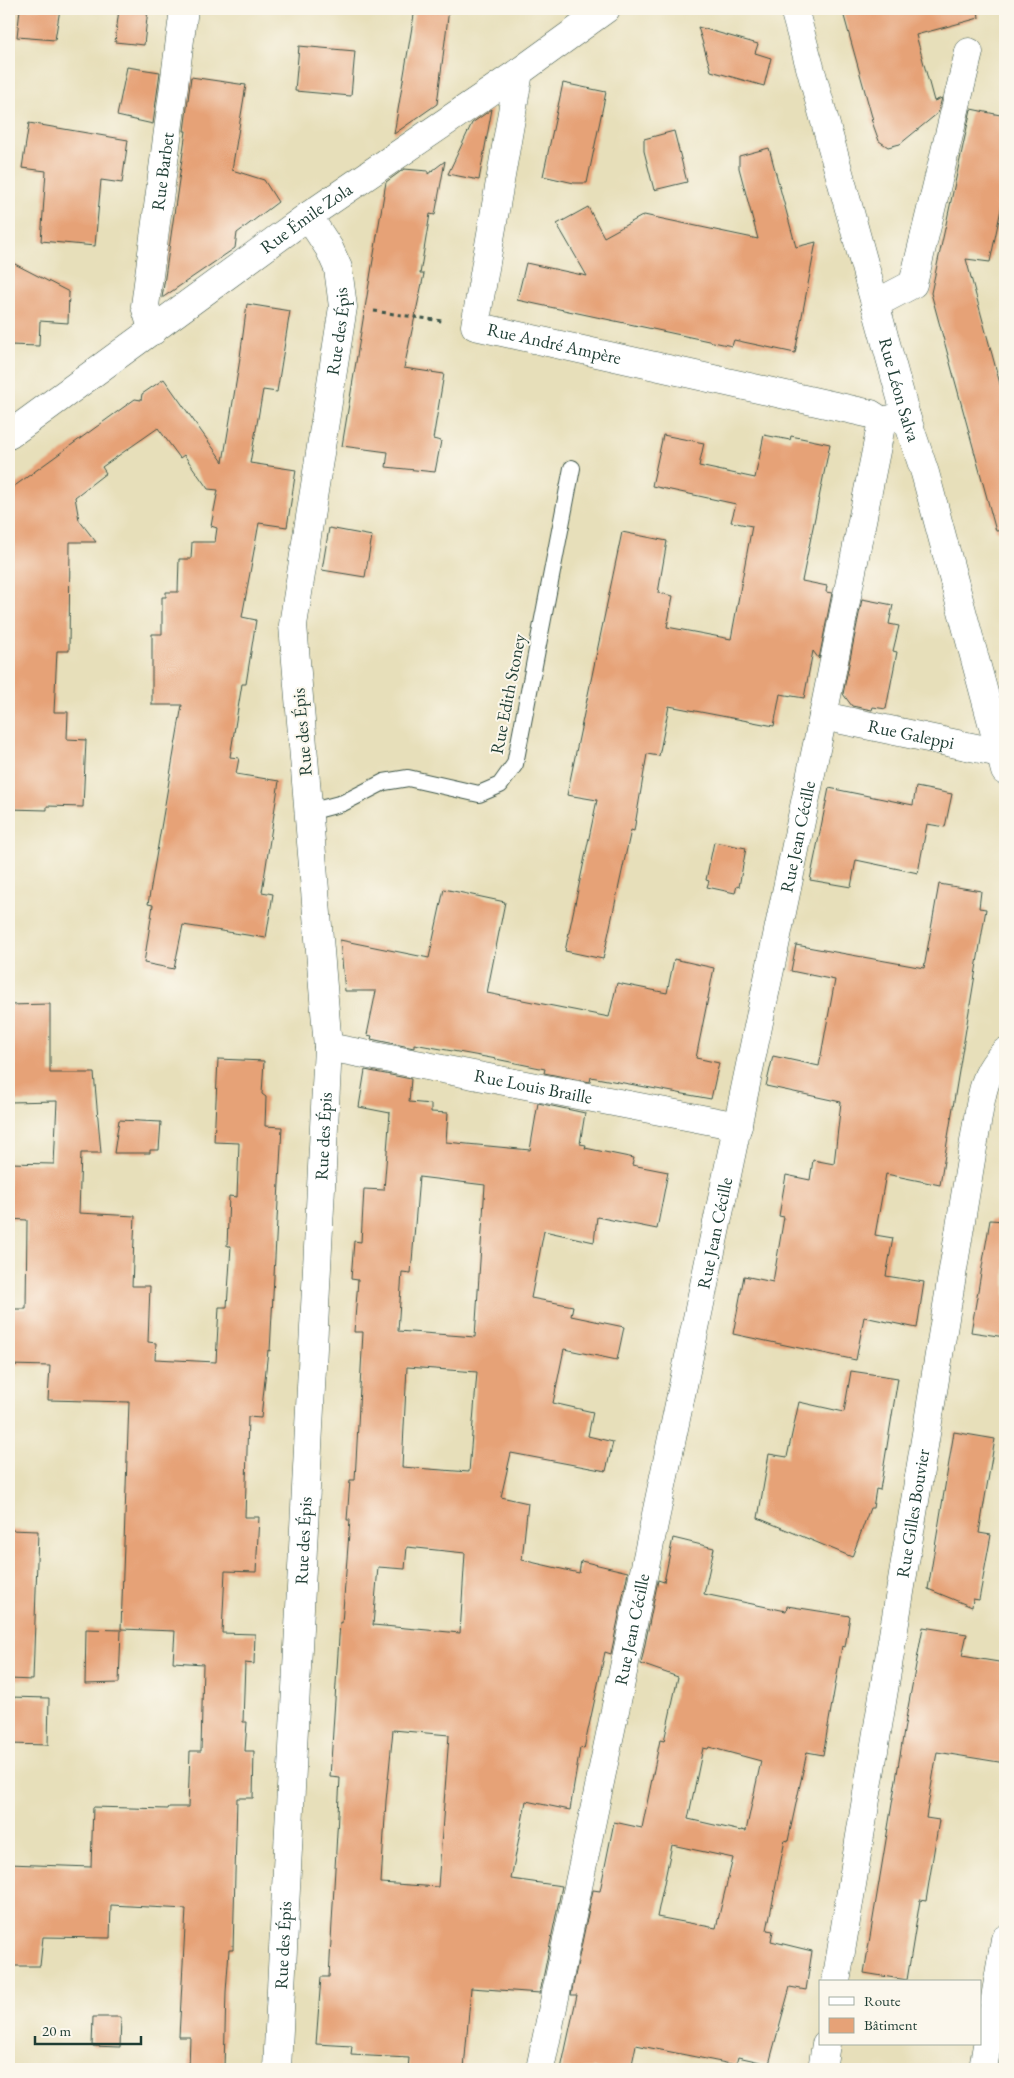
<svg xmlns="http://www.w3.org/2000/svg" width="1014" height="2078" font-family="'EB Garamond',serif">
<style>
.building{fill:#e6a277;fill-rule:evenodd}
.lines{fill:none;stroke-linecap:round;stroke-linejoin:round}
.service-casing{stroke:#3d5548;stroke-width:18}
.minor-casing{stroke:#3d5548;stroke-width:29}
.tertiary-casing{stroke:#3d5548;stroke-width:29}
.path{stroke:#3d5548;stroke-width:3;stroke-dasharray:4 4;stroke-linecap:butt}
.service{stroke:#fff;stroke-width:16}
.minor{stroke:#fff;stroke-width:28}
.tertiary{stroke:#fff;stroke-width:28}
.labels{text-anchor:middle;stroke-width:4;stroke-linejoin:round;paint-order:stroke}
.street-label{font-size:18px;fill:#1f3d34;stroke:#fbf7ec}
</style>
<rect width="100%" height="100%" fill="#fbf7ec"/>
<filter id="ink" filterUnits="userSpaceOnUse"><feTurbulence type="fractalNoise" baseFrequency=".02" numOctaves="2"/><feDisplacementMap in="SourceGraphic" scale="10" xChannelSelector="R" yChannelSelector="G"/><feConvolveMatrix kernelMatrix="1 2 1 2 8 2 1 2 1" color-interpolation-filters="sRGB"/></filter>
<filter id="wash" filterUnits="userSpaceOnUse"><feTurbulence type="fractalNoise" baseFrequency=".0096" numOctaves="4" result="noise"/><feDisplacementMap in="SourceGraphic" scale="20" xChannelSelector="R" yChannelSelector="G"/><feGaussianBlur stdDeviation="1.12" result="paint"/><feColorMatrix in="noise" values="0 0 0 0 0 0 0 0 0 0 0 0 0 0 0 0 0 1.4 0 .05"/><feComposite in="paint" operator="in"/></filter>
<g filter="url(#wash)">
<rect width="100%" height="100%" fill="#e7dfba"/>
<g id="blocks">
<path class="building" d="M 20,9 L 60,9 L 55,40 L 17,37 Z
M 119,9 L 148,9 L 144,45 L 115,42 Z
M 415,9 L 449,9 L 437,104 L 394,134 Z
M 842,9 L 978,9 L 979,18 L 916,35 L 934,101 L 942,98 L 938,113 L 900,144 L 888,147 L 879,141 L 871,119 L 874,118 L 872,117 Z
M 698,27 L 758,44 L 755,53 L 771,58 L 764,86 L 711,71 Z
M 299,46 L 355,51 L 351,96 L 295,91 Z
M 127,67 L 160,72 L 153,124 L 117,116 Z
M 191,77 L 246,85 L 232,170 L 264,180 L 278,202 L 237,233 L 235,248 L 162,298 L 186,131 L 184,131 Z
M 563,83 L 606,92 L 587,183 L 574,183 L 543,176 Z
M 492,109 L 479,180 L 448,174 L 472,123 Z
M 971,109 L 1005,116 L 1005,190 L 990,262 L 966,259 L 1005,402 L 1005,530 L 996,531 L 931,293 Z
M 29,123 L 128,140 L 122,183 L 101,180 L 95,246 L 41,241 L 46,171 L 22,168 Z
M 674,131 L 687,182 L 654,190 L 644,151 L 644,139 Z
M 769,148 L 796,247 L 816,242 L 795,353 L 734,340 L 732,346 L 517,300 L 526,263 L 587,276 L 557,224 L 588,207 L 604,237 L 644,215 L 758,239 L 739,168 L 739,156 Z
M 445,161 L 435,215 L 430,214 L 420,274 L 424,274 L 404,368 L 444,374 L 433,439 L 441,441 L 435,472 L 386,467 L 388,452 L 342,446 L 386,182 L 404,169 L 428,171 L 428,174 Z
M 9,261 L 69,292 L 68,323 L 40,321 L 39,346 L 9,345 Z
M 247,304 L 290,311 L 277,392 L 263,390 L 250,463 L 296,470 L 287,527 L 259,523 L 242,617 L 256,620 L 246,684 L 242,684 L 230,757 L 239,758 L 236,774 L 279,781 L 262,892 L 273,894 L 266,938 L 183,925 L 174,969 L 144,963 L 153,905 L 148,904 L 182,705 L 152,705 L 152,634 L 162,634 L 162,597 L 166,597 L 166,592 L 178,592 L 179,559 L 191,559 L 192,542 L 215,542 L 217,528 L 211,526 L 218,490 L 208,489 L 184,455 L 180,458 L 158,428 L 102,467 L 106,473 L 75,497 L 79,520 L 96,542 L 70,542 L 69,651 L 57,651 L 54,712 L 68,712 L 67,739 L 86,740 L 83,807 L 47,806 L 47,810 L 9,809 L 9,490 L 135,399 L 141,400 L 142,394 L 164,379 L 223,462 L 239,365 Z
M 663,435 L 704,443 L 699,466 L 755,478 L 764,435 L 790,440 L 791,436 L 830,444 L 802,581 L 827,586 L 826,592 L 832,593 L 819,659 L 813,651 L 804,698 L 780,694 L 774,726 L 669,706 L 659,756 L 647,754 L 634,831 L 631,830 L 603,959 L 565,951 L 597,800 L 567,795 L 622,532 L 667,541 L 658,593 L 673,596 L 667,627 L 731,639 L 752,526 L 731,522 L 736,504 L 652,486 Z
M 329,528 L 372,536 L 365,577 L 322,570 Z
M 862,599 L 893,605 L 889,624 L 899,626 L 893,651 L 897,652 L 886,709 L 873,707 L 872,710 L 852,706 L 843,694 Z
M 916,787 L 952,794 L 945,827 L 927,824 L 918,873 L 856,860 L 851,887 L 810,880 L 829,788 L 913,805 Z
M 714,842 L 746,848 L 739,887 L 737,886 L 735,893 L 707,887 L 709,881 L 706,880 Z
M 939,884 L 981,891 L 979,908 L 986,909 L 940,1185 L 886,1174 L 875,1235 L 893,1238 L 886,1276 L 924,1282 L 917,1328 L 864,1317 L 856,1360 L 733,1334 L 744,1276 L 773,1282 L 784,1217 L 779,1216 L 786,1175 L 810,1180 L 813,1160 L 834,1164 L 841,1102 L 766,1086 L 773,1056 L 819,1066 L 835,980 L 791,971 L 796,945 L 924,968 Z
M 444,889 L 505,902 L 487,993 L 609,1017 L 617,983 L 667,993 L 674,959 L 714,968 L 696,1058 L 719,1063 L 711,1099 L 591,1077 L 590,1082 L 544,1073 L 545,1069 L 491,1058 L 414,1044 L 414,1048 L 371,1039 L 372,1036 L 367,1035 L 376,991 L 345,991 L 340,940 L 429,958 Z
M 50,1004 L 50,1073 L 94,1073 L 101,1153 L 81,1153 L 79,1213 L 135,1216 L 132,1286 L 150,1286 L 148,1342 L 156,1343 L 155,1359 L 216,1362 L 219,1307 L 227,1307 L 231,1246 L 227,1246 L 229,1196 L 237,1197 L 239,1143 L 214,1142 L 218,1059 L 264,1061 L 262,1094 L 266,1097 L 265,1126 L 282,1127 L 270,1351 L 268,1350 L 261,1418 L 248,1417 L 245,1517 L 259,1517 L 256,1572 L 225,1571 L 222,1633 L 255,1634 L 254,1664 L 245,1663 L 243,1722 L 247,1722 L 245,1751 L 254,1751 L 253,1798 L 237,1798 L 233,1950 L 229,1950 L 226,1992 L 224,2069 L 189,2069 L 190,2037 L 179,2037 L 186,1909 L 111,1905 L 110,1938 L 43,1937 L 40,1966 L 9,1966 L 9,1864 L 91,1867 L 93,1807 L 168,1809 L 169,1807 L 188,1807 L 190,1751 L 201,1751 L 203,1664 L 173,1662 L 175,1631 L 121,1629 L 129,1402 L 48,1400 L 50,1366 L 9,1365 L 9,1312 L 14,1312 L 14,1309 L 26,1309 L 27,1220 L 9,1219 L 9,1163 L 54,1164 L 57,1101 L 9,1102 L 9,1005 Z
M 365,1070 L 411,1079 L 409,1102 L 431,1104 L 431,1112 L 448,1113 L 446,1142 L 530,1150 L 538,1103 L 585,1113 L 580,1144 L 586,1145 L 585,1148 L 634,1158 L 632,1165 L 668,1172 L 657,1229 L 597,1217 L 594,1242 L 544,1231 L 531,1298 L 573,1306 L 571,1316 L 624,1327 L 617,1360 L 564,1349 L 553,1403 L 593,1412 L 588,1436 L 613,1442 L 606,1471 L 511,1453 L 501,1497 L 528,1503 L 522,1560 L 579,1573 L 581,1561 L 628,1572 L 611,1654 L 605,1652 L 584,1749 L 580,1748 L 570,1810 L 526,1801 L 511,1879 L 562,1886 L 540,1993 L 471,1988 L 464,2069 L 408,2069 L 409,2058 L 351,2055 L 352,2046 L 316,2044 L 321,1977 L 329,1977 L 340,1778 L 330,1777 L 340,1622 L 342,1623 L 350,1520 L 347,1520 L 350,1480 L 355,1480 L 363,1332 L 354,1332 L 358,1280 L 351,1279 L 354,1241 L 361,1242 L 364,1189 L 384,1190 L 390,1113 L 359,1107 ZM 419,1177 L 485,1185 L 475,1337 L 398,1331 L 402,1272 L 411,1273 ZM 407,1367 L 477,1372 L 469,1472 L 402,1467 ZM 407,1547 L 465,1553 L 460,1633 L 373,1625 L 378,1567 L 405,1569 ZM 393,1730 L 449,1735 L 438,1887 L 381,1883 L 386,1801 Z
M 119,1120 L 161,1122 L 159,1150 L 150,1150 L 150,1153 L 114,1153 Z
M 990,1220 L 1005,1221 L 1005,1337 L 971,1332 Z
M 851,1371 L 898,1378 L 880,1490 L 876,1489 L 873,1508 L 870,1508 L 852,1557 L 758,1518 L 769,1454 L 787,1457 L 799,1402 L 844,1412 Z
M 954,1432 L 995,1439 L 979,1533 L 991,1535 L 979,1600 L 973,1599 L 972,1607 L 928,1589 Z
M 9,1530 L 38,1531 L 33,1680 L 9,1679 Z
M 673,1538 L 714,1548 L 704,1594 L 786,1611 L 787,1606 L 850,1616 L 845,1647 L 842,1646 L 823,1755 L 807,1752 L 788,1841 L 785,1840 L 767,1930 L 773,1931 L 771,1941 L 812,1951 L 806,1990 L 790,1987 L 769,2064 L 738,2057 L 736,2065 L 636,2045 L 631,2069 L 561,2069 L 577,1995 L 571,1995 L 593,1890 L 600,1891 L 614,1822 L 642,1828 L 660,1740 L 664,1741 L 678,1677 L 641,1664 L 658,1580 L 664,1582 ZM 709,1747 L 761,1761 L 746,1831 L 741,1830 L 741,1831 L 688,1819 L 703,1748 L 708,1749 ZM 672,1845 L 733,1858 L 716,1928 L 657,1917 Z
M 923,1627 L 967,1634 L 962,1656 L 1005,1663 L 1005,1763 L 937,1752 L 926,1818 L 939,1820 L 926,1901 L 920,1900 L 907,1980 L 864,1973 L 907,1713 Z
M 86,1629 L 121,1630 L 119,1683 L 85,1684 Z
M 9,1697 L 49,1698 L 48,1745 L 9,1744 Z
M 93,2017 L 121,2017 L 120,2047 L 92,2046 Z"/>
</g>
</g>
<g filter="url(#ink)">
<use href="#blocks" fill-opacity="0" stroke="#3d5548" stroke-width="1"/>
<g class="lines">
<defs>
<path id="service" d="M 309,812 L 343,803 L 384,782 L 408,778 L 479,794 L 500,785 L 515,764 L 572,468"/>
<g id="minor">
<path id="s1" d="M 519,72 L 475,326 L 871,414 L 882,421"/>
<path d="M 875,304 L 913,284 L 969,52"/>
<path id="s2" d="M 153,331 L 145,306 L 184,9"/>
<path id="s3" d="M 9,435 L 308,216 L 519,72 L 606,9"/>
<path id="s4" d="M 823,716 L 1000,753"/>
<path id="s5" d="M 328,1047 L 738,1126"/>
<path id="s6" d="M 836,1982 L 980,1105 C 984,1083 988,1069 1005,1052"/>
<path id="s7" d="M 277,2069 L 328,1047 L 293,625 L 343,307 L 338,268 L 329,248 L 308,216"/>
<path id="s8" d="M 540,2069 L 823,716 L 882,421 L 906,416"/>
<path d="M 822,2069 L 826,2044"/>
<path d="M 983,2069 L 1005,1939"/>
</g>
<g id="tertiary">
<path id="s9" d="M 794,9 L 906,416 L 925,473 L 1005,771"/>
</g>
</defs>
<use href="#service" class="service-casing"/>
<use href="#minor" class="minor-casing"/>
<use href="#tertiary" class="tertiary-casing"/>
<path class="path" d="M 374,311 L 442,321"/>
<use href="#service" class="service"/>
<use href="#minor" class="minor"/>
<use href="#tertiary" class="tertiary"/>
</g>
</g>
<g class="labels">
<g class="street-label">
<text dy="6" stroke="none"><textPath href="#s2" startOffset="162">Rue Barbet</textPath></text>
<text dy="6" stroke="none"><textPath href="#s3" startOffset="368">Rue Émile Zola</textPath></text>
<text dy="6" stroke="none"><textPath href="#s7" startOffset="1744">Rue des Épis</textPath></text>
<text dy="6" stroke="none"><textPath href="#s1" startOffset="339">Rue André Ampère</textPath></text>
<text dy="6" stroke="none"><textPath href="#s9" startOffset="395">Rue Léon Salva</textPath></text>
<text transform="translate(508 694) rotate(-79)" y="6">Rue Edith Stoney</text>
<text transform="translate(302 732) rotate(-95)" y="6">Rue des Épis</text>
<text dy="6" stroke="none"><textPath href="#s4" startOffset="90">Rue Galeppi</textPath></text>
<text dy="6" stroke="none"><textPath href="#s8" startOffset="1259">Rue Jean Cécille</textPath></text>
<text dy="6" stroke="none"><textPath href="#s5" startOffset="209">Rue Louis Braille</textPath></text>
<text dy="6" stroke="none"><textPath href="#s7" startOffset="934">Rue des Épis</textPath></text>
<text dy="6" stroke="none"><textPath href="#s8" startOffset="854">Rue Jean Cécille</textPath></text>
<text dy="6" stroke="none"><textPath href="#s6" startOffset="475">Rue Gilles Bouvier</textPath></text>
<text dy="6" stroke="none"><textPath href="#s7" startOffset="529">Rue des Épis</textPath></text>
<text dy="6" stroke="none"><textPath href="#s8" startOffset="449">Rue Jean Cécille</textPath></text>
<text dy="6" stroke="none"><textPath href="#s7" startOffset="124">Rue des Épis</textPath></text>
</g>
</g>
<rect width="1014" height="2078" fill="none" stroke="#fbf7ec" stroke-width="30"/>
<rect x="819" y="1980" width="162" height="65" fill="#fbf7ec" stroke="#a3ada2"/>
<rect x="829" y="1997" width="25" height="8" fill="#ffffff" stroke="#a3ada2"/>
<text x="864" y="2006" font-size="15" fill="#1f3d34">Route</text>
<rect x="829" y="2018" width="25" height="15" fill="#e6a277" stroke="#a3ada2"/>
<text x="864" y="2030" font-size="15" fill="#1f3d34">Bâtiment</text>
<path d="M35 2036v8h106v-8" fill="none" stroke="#1f3d34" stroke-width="2.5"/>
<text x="42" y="2036" font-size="15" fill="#1f3d34" stroke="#fbf7ec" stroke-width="4" paint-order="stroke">20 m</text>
</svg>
